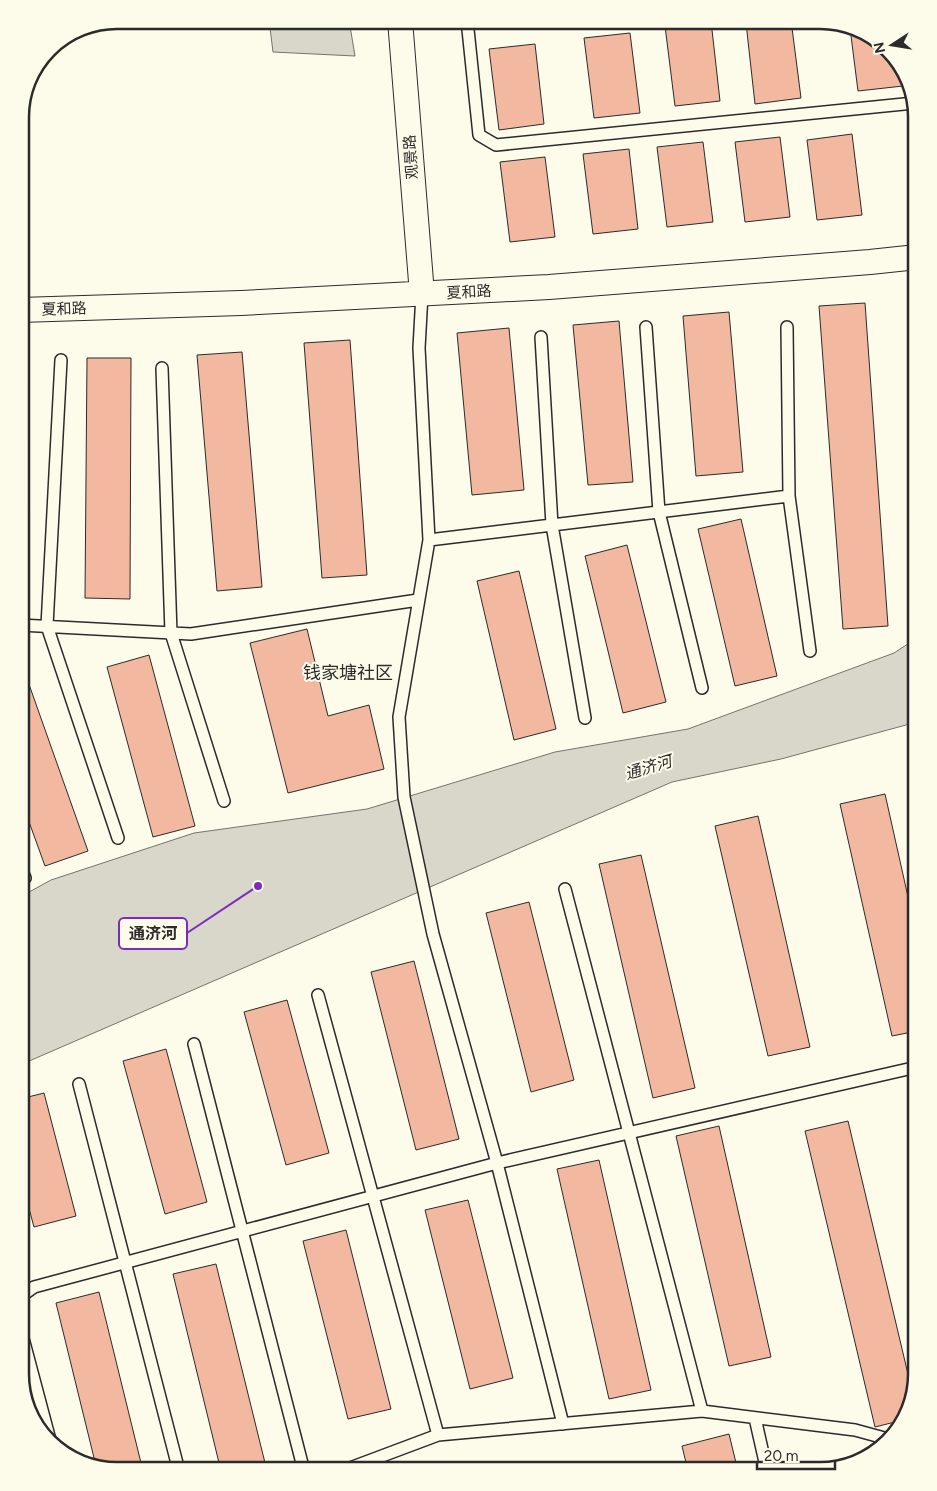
<svg xmlns="http://www.w3.org/2000/svg" width="937" height="1491" font-family="Figtree,'Noto Sans SC',sans-serif">
<style>
.water{fill:#d8d7c9;stroke:#74746e}
.building{fill:#f2b8a0;stroke:#2b2b2b}
.lines{fill:none;stroke-linecap:round;stroke-linejoin:round}
.lane-casing{stroke:#2b2b2b;stroke-width:14}
.street-casing{stroke:#2b2b2b;stroke-width:26}
.lane{stroke:#fdfbea;stroke-width:11}
.street{stroke:#fdfbea;stroke-width:24}
.labels{text-anchor:middle;stroke-width:4;stroke-linejoin:round;paint-order:stroke}
.street-label{font-size:15px;fill:#2b2b2b;stroke:#fdfbea}
.water-label{font-size:16px;font-style:italic;fill:#2b2b2b;stroke:#fdfbea}
.quarter-label{font-size:18px;fill:#2b2b2b;stroke:#fdfbea}
.rim{fill:none;stroke:#2b2b2b;stroke-width:2.5}
.leader{fill:none;stroke:#7b2cbf;stroke-width:2}
.callout-dot{fill:#7b2cbf;stroke:#fdfbea;stroke-width:2}
.callout{fill:#fdfbea;stroke:#7b2cbf;stroke-width:2}
.callout-label{font-size:16px;text-anchor:middle;font-weight:bold;fill:#2b2b2b}
</style>
<rect width="100%" height="100%" fill="#fdfbea"/>
<path class="water" d="M 269,20 L 349,20 L 355,56 L 273,52 Z
M 917,638 L 917,722 L 781,759 L 672,782 L 20,1065 L 20,897 L 51,880 L 194,833 L 367,809 L 555,752 L 688,729 L 894,653 Z"/>
<path class="building" d="M 771,20 L 791,20 L 801,98 L 755,104 L 746,23 Z
M 711,21 L 720,101 L 675,106 L 665,26 Z
M 850,28 L 874,36 L 901,67 L 903,86 L 858,91 Z
M 630,33 L 640,113 L 594,118 L 584,38 Z
M 535,44 L 544,124 L 499,130 L 489,49 Z
M 852,134 L 862,215 L 817,220 L 807,140 Z
M 780,137 L 790,217 L 745,222 L 735,142 Z
M 703,142 L 713,222 L 667,227 L 657,147 Z
M 629,149 L 638,229 L 593,234 L 583,154 Z
M 545,157 L 555,237 L 510,242 L 500,162 Z
M 865,303 L 888,626 L 843,629 L 819,306 Z
M 729,312 L 743,472 L 696,476 L 683,316 Z
M 619,321 L 633,482 L 588,485 L 573,325 Z
M 509,328 L 524,490 L 472,495 L 457,333 Z
M 350,340 L 367,575 L 322,578 L 304,343 Z
M 242,352 L 262,587 L 217,591 L 197,355 Z
M 87,358 L 131,358 L 130,599 L 85,598 Z
M 741,519 L 777,676 L 735,686 L 698,529 Z
M 627,545 L 666,702 L 623,713 L 585,556 Z
M 519,571 L 556,729 L 514,740 L 477,581 Z
M 307,629 L 328,716 L 369,705 L 384,769 L 288,793 L 250,643 Z
M 149,655 L 195,826 L 153,837 L 107,667 Z
M 20,659 L 88,851 L 45,866 L 20,797 Z
M 885,794 L 917,937 L 917,1031 L 892,1036 L 840,804 Z
M 758,816 L 810,1047 L 768,1056 L 715,826 Z
M 641,855 L 695,1088 L 653,1098 L 599,864 Z
M 529,902 L 574,1080 L 531,1092 L 486,913 Z
M 414,961 L 459,1139 L 416,1150 L 371,972 Z
M 287,1000 L 329,1153 L 286,1165 L 244,1012 Z
M 166,1049 L 207,1202 L 165,1214 L 123,1061 Z
M 44,1093 L 76,1216 L 34,1227 L 20,1175 L 20,1099 Z
M 848,1121 L 912,1391 L 903,1420 L 875,1427 L 805,1131 Z
M 719,1126 L 771,1357 L 729,1366 L 676,1136 Z
M 599,1160 L 651,1390 L 609,1399 L 557,1169 Z
M 468,1200 L 513,1378 L 470,1389 L 425,1210 Z
M 346,1230 L 391,1409 L 348,1419 L 303,1241 Z
M 216,1264 L 267,1471 L 221,1471 L 173,1274 Z
M 99,1292 L 143,1471 L 111,1471 L 96,1466 L 56,1303 Z
M 729,1434 L 738,1471 L 688,1471 L 682,1446 Z"/>
<g class="lines">
<defs>
<path id="lane" d="M 467,20 L 479,135 L 496,145 L 914,103
M 422,294 L 419,348 L 429,540 L 399,717 L 404,797 L 433,934 L 497,1163 L 563,1424
M 646,327 L 659,512 L 702,688
M 787,327 L 789,496 L 810,651
M 541,337 L 552,525 L 585,718
M 61,360 L 47,626 L 118,838
M 162,368 L 171,633 L 224,801
M 429,540 L 789,496
M 20,625 L 191,634 L 418,600
M 20,866 L 25,878
M 565,889 L 702,1411
M 318,995 L 438,1435
M 194,1044 L 304,1471
M 79,1084 L 179,1471
M 20,1297 L 34,1287 L 497,1163 L 917,1067
M 20,1327 L 50,1440
M 755,1418 L 767,1471
M 342,1471 L 438,1435 L 702,1411 L 855,1430 L 888,1439"/>
<path id="street" d="M 400,20 L 422,294
M 20,310 L 241,303 L 549,287 L 870,262 L 917,257"/>
</defs>
<use href="#lane" class="lane-casing"/>
<use href="#street" class="street-casing"/>
<use href="#lane" class="lane"/>
<use href="#street" class="street"/>
</g>
<g class="labels">
<g class="street-label">
<text transform="translate(411 157) rotate(-94)" y="5">观景路</text>
<text transform="translate(469 292) rotate(-3)" y="5">夏和路</text>
<text transform="translate(64 309) rotate(-2)" y="5">夏和路</text>
</g>
<g class="water-label">
<text transform="translate(648 767) rotate(-17)" y="6">通济河</text>
</g>
<g class="quarter-label">
<text x="348" y="679">钱家塘社区</text>
</g>
</g>
<path d="M0 0H937V1491H0ZM117 29H820A88 88 0 0 1 908 117V1374A88 88 0 0 1 820 1462H117A88 88 0 0 1 29 1374V117A88 88 0 0 1 117 29Z" fill="#fdfbea" fill-rule="evenodd"/>
<path class="rim" d="M117 29H820A88 88 0 0 1 908 117V1374A88 88 0 0 1 820 1462H117A88 88 0 0 1 29 1374V117A88 88 0 0 1 117 29Z"/>
<path class="leader" d="M258 886L187 933"/>
<circle class="callout-dot" cx="258" cy="886" r="5"/>
<rect class="callout" x="119" y="918" width="68" height="31" rx="5"/>
<g class="callout-label">
<text x="153" y="939">通济河</text>
</g>
<g transform="translate(892 45) rotate(258)" stroke="#fdfbea" stroke-width="4" paint-order="stroke">
<path d="M0-4L9 19L0 12L-9 19Z" fill="#2b2b2b"/>
<text y="-8" font-size="14" font-weight="bold" text-anchor="middle" fill="#2b2b2b">N</text>
</g>
<path d="M757 1461v8h78v-8" fill="none" stroke="#2b2b2b" stroke-width="2.5"/>
<text x="764" y="1461" font-size="15" fill="#2b2b2b" stroke="#fdfbea" stroke-width="4" paint-order="stroke">20 m</text>
</svg>
